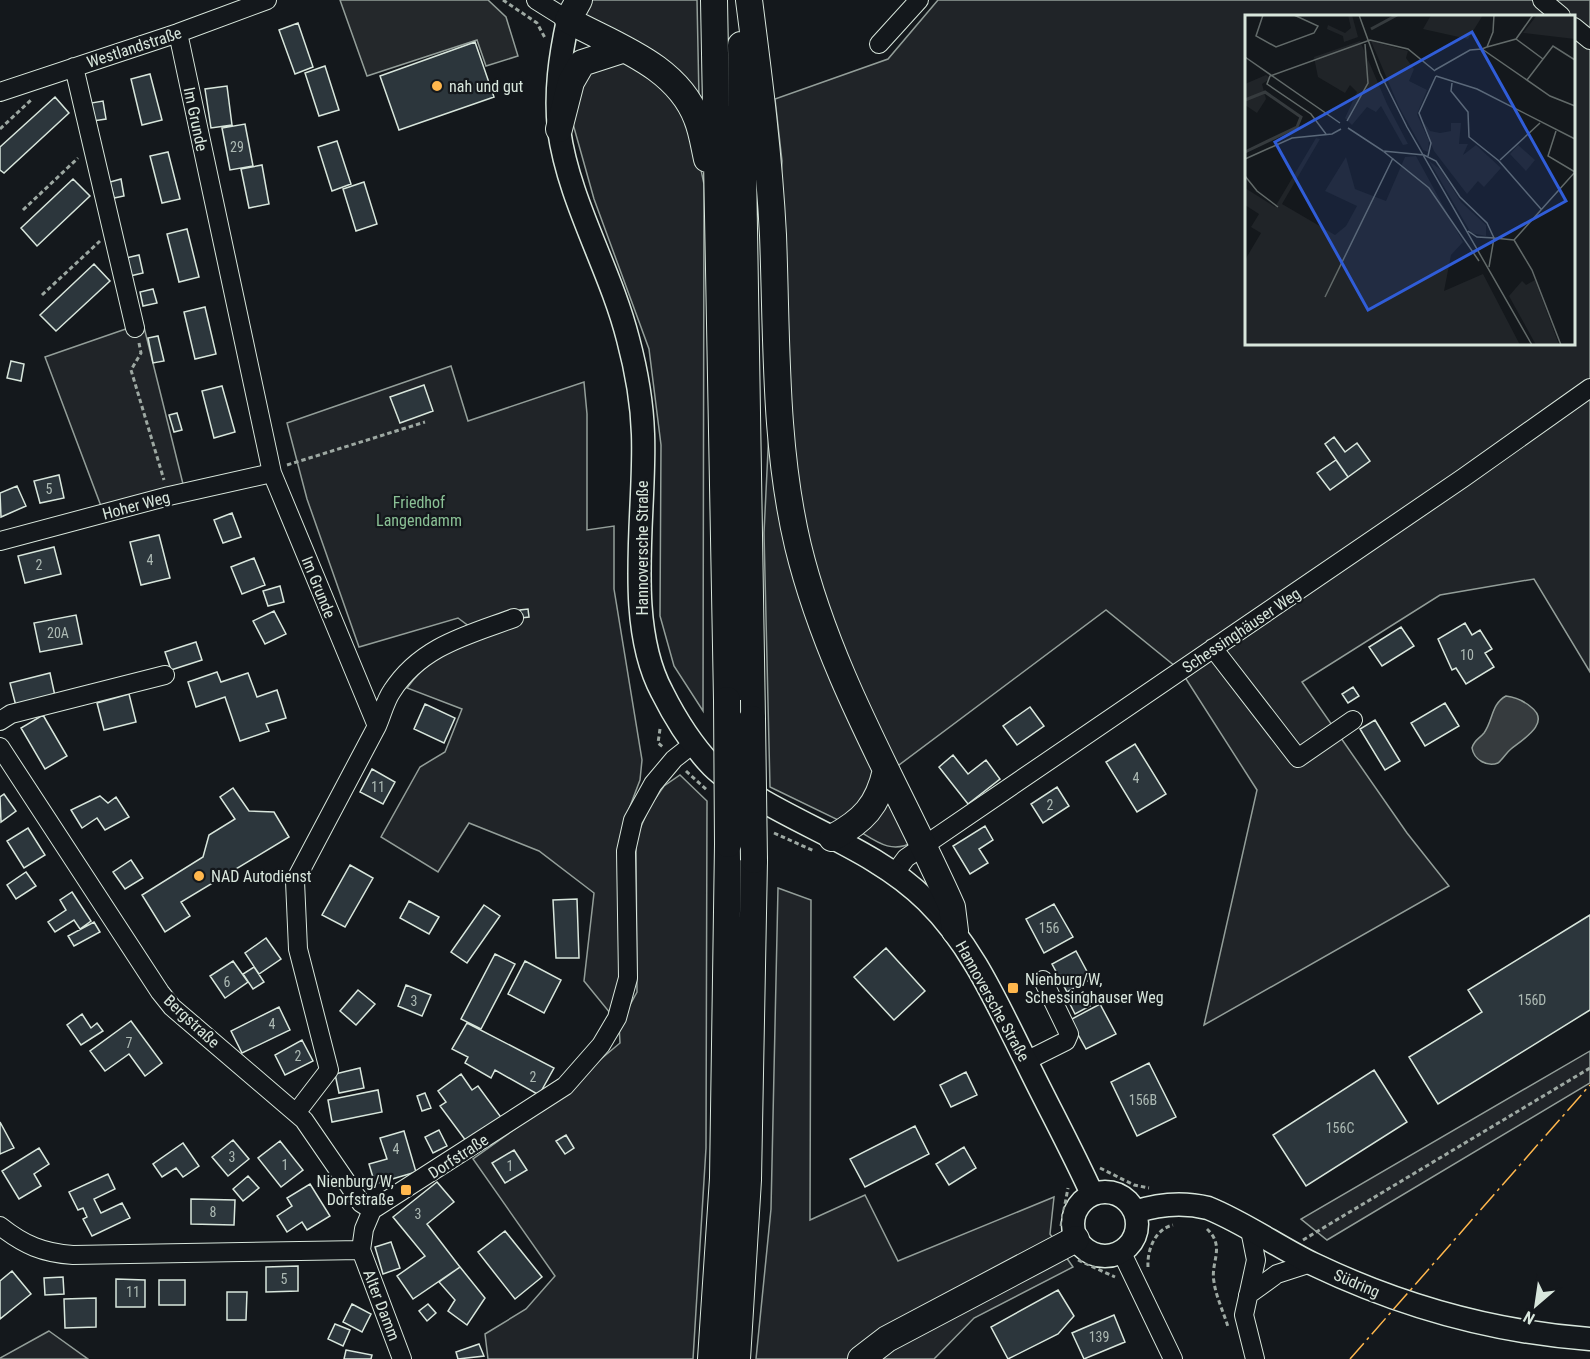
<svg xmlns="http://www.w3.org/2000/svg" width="1590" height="1359" font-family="'Roboto Condensed',sans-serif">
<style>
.green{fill:#202428;stroke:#939e99;stroke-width:1.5;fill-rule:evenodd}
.parking{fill:#24282b;stroke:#939e99;stroke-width:1.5}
.water{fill:#363b3e;stroke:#939e99;stroke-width:1.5}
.building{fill:#2c363c;stroke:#d8e6dc;stroke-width:1.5}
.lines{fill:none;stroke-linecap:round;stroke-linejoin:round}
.minor-casing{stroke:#d8e6dc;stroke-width:20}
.major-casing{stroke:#d8e6dc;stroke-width:25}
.highway-casing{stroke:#d8e6dc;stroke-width:28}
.path{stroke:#9da8a2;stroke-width:3;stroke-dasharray:4.5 3;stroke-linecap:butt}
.minor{stroke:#14181c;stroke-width:18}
.major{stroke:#14181c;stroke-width:22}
.highway{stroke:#14181c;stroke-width:26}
.highway-bridge-casing{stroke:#d8e6dc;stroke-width:28;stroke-linecap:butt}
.highway-bridge{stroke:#14181c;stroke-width:26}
.power{stroke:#ffb74d;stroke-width:1.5;stroke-dasharray:21 4.5 3 4.5;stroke-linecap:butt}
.poi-dot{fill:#ffb74d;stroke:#14181c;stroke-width:2}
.labels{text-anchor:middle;stroke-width:4.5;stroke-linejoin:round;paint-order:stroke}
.number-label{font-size:14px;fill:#adbab4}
.street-label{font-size:16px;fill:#d8e6dc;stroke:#14181c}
.poi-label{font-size:16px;fill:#d8e6dc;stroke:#14181c;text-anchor:start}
.park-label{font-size:16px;fill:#8ac095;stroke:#14181c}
.inset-river{fill:none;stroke:#363b3e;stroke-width:3}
.inset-road{fill:none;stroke:#626a69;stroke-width:1.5}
.view{fill:#305dd8;fill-opacity:0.15;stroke:#305dd8;stroke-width:3}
.inset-edge{fill:none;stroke:#d8e6dc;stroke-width:3}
</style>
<rect width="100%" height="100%" fill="#14181c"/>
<path class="green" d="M 588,0 L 697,0 L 699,98 L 582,20 Z
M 938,0 L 1590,0 L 1590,672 L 1534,579 L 1440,595 L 1302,682 L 1407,833 L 1449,886 L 1204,1025 L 1257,790 L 1181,671 L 1106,610 L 895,768 L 858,807 L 838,820 L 770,787 L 764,533 L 782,161 L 775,99 L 888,59 ZM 1246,16 L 1574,16 L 1574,344 L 1246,344 Z
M 629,61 L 670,90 L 691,123 L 704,184 L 703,711 L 674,666 L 660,616 L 661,445 L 649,349 L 594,199 L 573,124 L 577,83 L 596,63 Z
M 143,323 L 183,484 L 101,506 L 45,357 Z
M 451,366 L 468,421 L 584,382 L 587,414 L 587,530 L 614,526 L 614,589 L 642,760 L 640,780 L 626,817 L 620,977 L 610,1013 L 584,981 L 594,893 L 539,851 L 469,823 L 438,872 L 381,837 L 420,767 L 445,752 L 462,709 L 407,688 C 425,662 451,648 478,633 L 458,618 L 359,647 L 307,499 L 287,423 Z
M 680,775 L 707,801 L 706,1148 L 693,1359 L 488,1359 L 485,1334 L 526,1309 L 555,1276 L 473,1159 L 533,1116 L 620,1043 L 619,1025 L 637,992 L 636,838 L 650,806 L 664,786 Z
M 887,791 L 913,842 C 892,854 877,842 859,831 Z
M 778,888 L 811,900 L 810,1220 L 865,1195 L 898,1261 L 1054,1197 L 1050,1234 L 1073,1267 L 974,1318 L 934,1359 L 756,1359 L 771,1209 Z
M 1590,1051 L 1590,1083 L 1327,1240 L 1301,1219 Z
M 49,1331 L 88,1359 L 0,1359 L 0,1358 Z"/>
<path class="parking" d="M 340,0 L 488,0 L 506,17 L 518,56 L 486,66 L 477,40 L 367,76 Z"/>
<path class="water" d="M 1506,696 C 1514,697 1524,701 1531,707 C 1552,723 1522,740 1511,749 C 1506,753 1503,759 1498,763 C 1487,767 1474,760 1472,748 C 1474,740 1479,739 1484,733 C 1493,721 1491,704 1506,696 Z"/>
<path class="building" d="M 298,23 L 313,67 L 295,74 L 279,30 Z
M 475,42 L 494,97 L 399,130 L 380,76 Z
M 325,66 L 339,110 L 319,116 L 305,73 Z
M 150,74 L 162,120 L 142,125 L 131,79 Z
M 227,86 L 232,125 L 211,128 L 205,89 Z
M 55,97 L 69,113 L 4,173 L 0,170 L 0,147 Z
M 103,101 L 106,119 L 93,121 L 91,103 Z
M 245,124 L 253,166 L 230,170 L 222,128 Z
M 337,141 L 351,184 L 332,191 L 318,147 Z
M 168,152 L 180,199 L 162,203 L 150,156 Z
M 262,165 L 269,204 L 249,208 L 241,169 Z
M 73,179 L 90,196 L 37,246 L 21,228 Z
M 121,179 L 124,196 L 114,198 L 110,182 Z
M 364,182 L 377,224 L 356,231 L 343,189 Z
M 187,229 L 199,277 L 179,282 L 167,234 Z
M 139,255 L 143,273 L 130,276 L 126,258 Z
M 94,264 L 110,281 L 56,331 L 40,315 Z
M 153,289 L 157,303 L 143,306 L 140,292 Z
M 205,307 L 216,354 L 195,359 L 184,312 Z
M 158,336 L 164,361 L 153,363 L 148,338 Z
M 11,361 L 24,364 L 21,381 L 7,378 Z
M 424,385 L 433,411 L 400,423 L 390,397 Z
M 222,386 L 235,432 L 214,438 L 202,391 Z
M 177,413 L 182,430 L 174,432 L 169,415 Z
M 1334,437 L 1345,452 L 1357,443 L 1370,461 L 1348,477 L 1325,444 Z
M 1336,460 L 1348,477 L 1330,490 L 1317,473 Z
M 59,475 L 64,498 L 40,503 L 34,481 Z
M 17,486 L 26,506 L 1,517 L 0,493 Z
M 232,513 L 241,537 L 223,543 L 214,520 Z
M 159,535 L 170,578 L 141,585 L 130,542 Z
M 54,547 L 61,574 L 25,583 L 18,556 Z
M 254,558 L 265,585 L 242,594 L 231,567 Z
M 280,586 L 284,602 L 268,606 L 263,591 Z
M 528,609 L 529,617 L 521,618 L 520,610 Z
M 274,611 L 286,634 L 265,644 L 253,621 Z
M 76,615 L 82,644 L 40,652 L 34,623 Z
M 1465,623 L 1472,635 L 1480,630 L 1492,649 L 1485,653 L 1494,667 L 1466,684 L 1456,668 L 1452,670 L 1438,639 Z
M 1401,627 L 1414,646 L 1382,666 L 1369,647 Z
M 196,642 L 202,660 L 171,670 L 165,652 Z
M 217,672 L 221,682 L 248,673 L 257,697 L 277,690 L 286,718 L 266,724 L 269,731 L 240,741 L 225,697 L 196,707 L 188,682 Z
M 50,673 L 55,696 L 16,706 L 10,683 Z
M 1353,687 L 1359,696 L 1348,703 L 1342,694 Z
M 129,694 L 136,722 L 104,730 L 97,703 Z
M 1445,703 L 1459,726 L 1425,746 L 1411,723 Z
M 425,704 L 455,718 L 444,743 L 414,729 Z
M 1030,707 L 1044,726 L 1017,745 L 1003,726 Z
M 43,715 L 67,756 L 45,769 L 21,728 Z
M 1375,720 L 1400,761 L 1385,770 L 1360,729 Z
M 1135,744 L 1166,794 L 1137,812 L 1106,762 Z
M 953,755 L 968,774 L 986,760 L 1000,779 L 968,804 L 939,767 Z
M 372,769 L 395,782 L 383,804 L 360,792 Z
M 1057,787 L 1069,806 L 1043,823 L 1031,804 Z
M 233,788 L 249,811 L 274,812 L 289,837 L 181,902 L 190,916 L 165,932 L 142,895 L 203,857 L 209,835 L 235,819 L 220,797 Z
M 4,794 L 16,811 L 1,822 L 0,797 Z
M 100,796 L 108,803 L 116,797 L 129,817 L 105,830 L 97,818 L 82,828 L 71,810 Z
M 985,826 L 993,840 L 979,849 L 988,863 L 970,874 L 953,846 Z
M 28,828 L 45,855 L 24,868 L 7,841 Z
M 131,860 L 143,878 L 125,889 L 113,872 Z
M 350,865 L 373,878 L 345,927 L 322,915 Z
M 26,872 L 36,886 L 16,899 L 7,885 Z
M 72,892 L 91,921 L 80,929 L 74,920 L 55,932 L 48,922 L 66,910 L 60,900 Z
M 577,899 L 579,958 L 556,958 L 553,900 Z
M 409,901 L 439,917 L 429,934 L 400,918 Z
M 1054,904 L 1073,937 L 1044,953 L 1026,919 Z
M 484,905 L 500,916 L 467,963 L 451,952 Z
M 1590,915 L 1590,1010 L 1438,1104 L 1409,1057 L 1482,1012 L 1468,990 Z
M 94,922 L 100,932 L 74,946 L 68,936 Z
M 266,938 L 281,959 L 259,974 L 245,953 Z
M 886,948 L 925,991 L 894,1020 L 854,977 Z
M 1076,951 L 1091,979 L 1067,992 L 1052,964 Z
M 495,954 L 515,964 L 481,1029 L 461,1019 Z
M 233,961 L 248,982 L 225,998 L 210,976 Z
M 525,961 L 561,980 L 544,1013 L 508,994 Z
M 254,967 L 264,982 L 253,989 L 243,974 Z
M 406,985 L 431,995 L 422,1016 L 398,1006 Z
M 358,990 L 375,1004 L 356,1025 L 340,1011 Z
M 1083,992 L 1090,1006 L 1075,1014 L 1068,1000 Z
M 1100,1004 L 1116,1034 L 1086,1049 L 1070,1020 Z
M 279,1007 L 290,1030 L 242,1053 L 231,1031 Z
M 82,1014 L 91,1028 L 97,1023 L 103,1031 L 81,1045 L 67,1025 Z
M 131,1021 L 162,1063 L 145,1076 L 129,1054 L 105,1071 L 90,1051 Z
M 467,1023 L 554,1068 L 539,1095 L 495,1070 L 491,1078 L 465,1063 L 468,1057 L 452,1049 Z
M 302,1040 L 313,1061 L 285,1075 L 275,1055 Z
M 1149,1063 L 1176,1117 L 1137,1136 L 1111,1082 Z
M 360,1068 L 364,1088 L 339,1093 L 335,1074 Z
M 1374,1070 L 1407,1122 L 1306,1186 L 1273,1135 Z
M 966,1072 L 977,1095 L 951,1107 L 940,1085 Z
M 461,1074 L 472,1090 L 478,1086 L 503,1120 L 469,1145 L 440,1106 L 446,1102 L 438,1091 Z
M 378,1090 L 382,1112 L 332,1122 L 328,1100 Z
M 425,1093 L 431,1108 L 422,1111 L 417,1096 Z
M 0,1122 L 14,1148 L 0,1154 Z
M 915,1126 L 929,1154 L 865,1187 L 850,1159 Z
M 439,1130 L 447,1146 L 433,1153 L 425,1137 Z
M 404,1131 L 416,1172 L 375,1184 L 369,1164 L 387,1159 L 380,1138 Z
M 566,1135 L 574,1148 L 565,1154 L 556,1141 Z
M 233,1140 L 249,1159 L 228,1176 L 212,1157 Z
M 280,1141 L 303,1170 L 281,1187 L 258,1158 Z
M 183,1143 L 199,1166 L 183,1177 L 176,1168 L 162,1177 L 153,1164 Z
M 964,1147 L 976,1168 L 949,1185 L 936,1164 Z
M 39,1148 L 49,1164 L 34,1174 L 41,1186 L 19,1199 L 2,1171 Z
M 514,1150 L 527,1170 L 505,1183 L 492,1163 Z
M 108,1174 L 115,1189 L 94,1199 L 101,1213 L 122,1203 L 130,1218 L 92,1236 L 83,1219 L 87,1217 L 83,1208 L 78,1210 L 69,1192 Z
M 248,1176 L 259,1188 L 243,1201 L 233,1189 Z
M 437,1182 L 454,1202 L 427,1224 L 460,1267 L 413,1299 L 397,1276 L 425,1256 L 393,1217 Z
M 310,1184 L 330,1216 L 307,1230 L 302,1222 L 287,1232 L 277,1216 L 292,1206 L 287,1198 Z
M 191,1199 L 235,1200 L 234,1225 L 191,1224 Z
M 505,1231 L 542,1277 L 515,1299 L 478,1252 Z
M 391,1242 L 400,1268 L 383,1274 L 375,1247 Z
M 298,1266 L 298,1291 L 266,1292 L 266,1267 Z
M 460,1267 L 485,1298 L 467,1325 L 448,1311 L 455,1300 L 439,1282 Z
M 12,1271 L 31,1294 L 0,1319 L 0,1281 Z
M 63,1277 L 64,1294 L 45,1295 L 44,1278 Z
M 116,1279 L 145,1280 L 145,1307 L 116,1307 Z
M 159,1280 L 185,1280 L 185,1305 L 159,1305 Z
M 1058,1290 L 1074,1316 L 1058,1334 L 1008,1359 L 991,1327 Z
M 227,1292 L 247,1292 L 246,1320 L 227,1320 Z
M 96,1298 L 96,1327 L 65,1328 L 64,1299 Z
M 352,1304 L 371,1314 L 362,1332 L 343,1322 Z
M 428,1304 L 436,1313 L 427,1321 L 419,1311 Z
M 1114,1315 L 1125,1342 L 1084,1359 L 1072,1333 Z
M 335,1324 L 350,1330 L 343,1346 L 328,1339 Z
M 479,1344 L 484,1356 L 458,1359 L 456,1352 Z
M 346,1350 L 372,1355 L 371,1359 L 344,1359 Z"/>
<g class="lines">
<defs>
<path id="minor" d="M 536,0 L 568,20
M 1542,0 L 1561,16
M 1574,27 L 1590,40
M 178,33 L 272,473 L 377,726 L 295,881 L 298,949 L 329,1070 L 296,1113
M 879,44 L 919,0
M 74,67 L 135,328
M 0,92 L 178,33 L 267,0
M 0,541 L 169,496 L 272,473
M 1213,648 L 1298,758 L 1353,720
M 0,721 L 11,714 L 165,675
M 377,726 C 382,715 385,701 392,691 C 421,646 468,635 514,618
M 0,747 L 160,992 L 172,1007 L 304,1120 L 361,1203 L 372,1210
M 894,874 L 906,858 L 1463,478 L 1590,388
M 1026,1061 L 1066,1041 L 1069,1034 L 1043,980
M 0,1226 C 24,1245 43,1253 73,1255 L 361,1250 L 364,1229 L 372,1210 L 565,1086 L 601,1045 L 617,1018 L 628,978 L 626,851 L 633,820 L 653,784 L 674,759 L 693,744
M 1250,1230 L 1256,1260 L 1244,1315 L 1255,1359
M 361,1250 L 402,1359
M 1122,1253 L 1173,1359
M 1248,1295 L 1277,1274 L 1311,1263"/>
<path id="major" d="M 568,20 C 560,57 555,92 559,130 C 569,202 610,268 628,339 C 636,369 642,402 643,434 C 646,513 624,621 662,692 C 675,718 692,745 712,766 C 726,780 746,791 763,801 C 818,833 882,856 927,901 C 973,946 999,1008 1028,1065 C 1049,1108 1072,1150 1092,1194
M1073 1224a32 32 0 1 1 64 0a32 32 0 1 1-64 0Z
M 1135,1212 C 1159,1204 1183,1202 1208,1208 C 1245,1223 1278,1247 1313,1264 C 1401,1306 1493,1332 1590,1339"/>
<path id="highway" d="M 579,0 L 568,20 C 613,45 677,65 697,119 C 702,131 704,146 707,159
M 714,0 L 727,700
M 749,0 C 759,78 769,156 773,235 C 777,339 774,445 798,546 C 829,674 899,788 952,907 L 955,931
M 741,45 L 752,719
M 559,129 L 571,82 L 582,63 L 622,50
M 832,838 C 863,821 878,806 886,770
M 711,1359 L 723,1178 L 728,844
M 737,1359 L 748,1180 L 754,860
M 861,1359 L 887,1339 L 1076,1239"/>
</defs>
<use href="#minor" class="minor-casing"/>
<use href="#major" class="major-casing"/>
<use href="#highway" class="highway-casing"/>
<path class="path" d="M 503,0 L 537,23 L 545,38
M 0,129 L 31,100
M 23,210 L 78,158
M 42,295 L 100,241
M 139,343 L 141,353 L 131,370 L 164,480
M 287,465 L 425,422
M 660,729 L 658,743 L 663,747
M 686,771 L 708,791
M 774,833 L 814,851
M 1100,1168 L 1134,1185 L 1149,1188
M 1061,1226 L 1068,1188
M 1207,1229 C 1226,1247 1210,1262 1214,1282 C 1216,1297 1224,1313 1228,1327
M 1303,1240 L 1590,1068
M 1078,1260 L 1115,1277
M 1148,1267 C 1147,1250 1155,1229 1173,1225"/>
<use href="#minor" class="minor"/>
<use href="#major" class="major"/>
<use href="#highway" class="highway"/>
<defs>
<path id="highway-bridge" d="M 727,700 L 728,844
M 752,719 L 754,860"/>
</defs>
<use href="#highway-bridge" class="highway-bridge-casing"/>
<use href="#highway-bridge" class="highway-bridge"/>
<path class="power" d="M 1350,1359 L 1590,1085"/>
</g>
<g class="poi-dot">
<circle cx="437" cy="86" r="6"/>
<circle cx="199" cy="876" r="6"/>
<rect x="1007" y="982" width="12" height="12" rx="3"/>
<rect x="400" y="1184" width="12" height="12" rx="3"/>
</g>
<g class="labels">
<g class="number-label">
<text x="237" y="152">29</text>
<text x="49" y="494">5</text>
<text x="150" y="565">4</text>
<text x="39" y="570">2</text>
<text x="58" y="638">20A</text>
<text x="1467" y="660">10</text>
<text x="1136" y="783">4</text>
<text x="378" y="792">11</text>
<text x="1050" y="810">2</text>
<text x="1049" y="933">156</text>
<text x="227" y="987">6</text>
<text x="1532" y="1005">156D</text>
<text x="414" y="1006">3</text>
<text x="272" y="1029">4</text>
<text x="129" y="1048">7</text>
<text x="298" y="1061">2</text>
<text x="533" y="1082">2</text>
<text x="1143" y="1105">156B</text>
<text x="1340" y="1133">156C</text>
<text x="396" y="1154">4</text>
<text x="232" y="1162">3</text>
<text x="285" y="1170">1</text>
<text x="510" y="1171">1</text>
<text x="213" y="1217">8</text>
<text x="418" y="1219">3</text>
<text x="284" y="1284">5</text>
<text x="133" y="1297">11</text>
<text x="1099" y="1342">139</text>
</g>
<g class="street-label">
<text transform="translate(134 47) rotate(-18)" y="6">Westlandstraße</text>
<text transform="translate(196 119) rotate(78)" y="6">Im Grunde</text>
<text transform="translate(136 505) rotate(-15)" y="6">Hoher Weg</text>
<text transform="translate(642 548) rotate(-90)" y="6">Hannoversche Straße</text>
<text transform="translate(319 587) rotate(68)" y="6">Im Grunde</text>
<text transform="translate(1241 630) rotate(-34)" y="6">Schessinghäuser Weg</text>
<text transform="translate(993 1001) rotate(61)" y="6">Hannoversche Straße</text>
<text transform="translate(192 1021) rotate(43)" y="6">Bergstraße</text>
<text transform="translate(458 1156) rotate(-33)" y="6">Dorfstraße</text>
<text transform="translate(1357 1283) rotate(23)" y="6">Südring</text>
<text transform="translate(382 1305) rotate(69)" y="6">Alter Damm</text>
</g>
<g class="poi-label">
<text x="449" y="92">nah und gut</text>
<text x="211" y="882">NAD Autodienst</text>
<text x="1025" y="985">Nienburg/W,<tspan x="1025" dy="18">Schessinghauser Weg</tspan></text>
<text x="394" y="1187" text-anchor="end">Nienburg/W,<tspan x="394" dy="18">Dorfstraße</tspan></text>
</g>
<g class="park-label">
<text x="419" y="508">Friedhof<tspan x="419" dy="18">Langendamm</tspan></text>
</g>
</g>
<g transform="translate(1245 15)">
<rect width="330" height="330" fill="#14181c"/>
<path d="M 103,0 L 107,0 L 113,22 L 99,27 L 98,21 L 82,14 L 83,10 L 100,18 L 106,13 ZM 186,0 L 238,0 L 223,24 L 178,14 ZM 292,0 L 330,0 L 330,24 L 278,18 ZM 115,26 L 142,89 L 163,129 L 158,130 L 136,91 L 131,97 L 122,92 L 107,110 L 100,103 L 112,77 L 105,70 L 100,78 L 73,62 L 69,42 ZM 126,26 L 163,36 L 161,43 L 169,54 L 164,66 L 182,75 L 172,99 L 184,126 L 183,137 L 178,135 L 154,92 ZM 21,60 L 26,63 L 17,69 L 21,84 L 12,98 L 0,90 L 0,69 ZM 175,102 L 185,116 L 195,118 L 206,116 L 206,108 L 216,108 L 214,129 L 223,129 L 218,140 L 231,130 L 256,153 L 239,172 L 233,166 L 222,179 L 189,136 ZM 71,123 L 75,124 L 37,189 L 90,220 L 101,211 L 112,191 L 80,176 L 101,142 L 110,174 L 141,186 L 160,142 L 171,141 L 218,227 L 206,240 L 199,276 L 238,259 L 275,330 L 0,330 L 0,245 L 16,218 L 6,212 L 14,199 L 0,190 L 0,173 L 30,192 ZM 273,130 L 290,145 L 281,156 L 265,139 ZM 184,146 L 196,155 L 216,187 L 241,210 L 241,221 L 226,218 ZM 290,265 L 314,330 L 291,330 L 264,281 L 277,266 L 281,270 Z" fill="#202428"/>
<path class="inset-river" d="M 126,14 L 152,0M 0,85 L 20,77 L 56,102 L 52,112 L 0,137"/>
<path class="inset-road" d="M 18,0 L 11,21 L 31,32 L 69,18 L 73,11 L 49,0M 114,0 L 135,58 L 162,112 L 287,330M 271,24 L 298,44M 242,32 L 271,24 L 288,0M 237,34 L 305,81 L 330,91M 237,34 L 242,32 L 248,17 L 249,0M 0,42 L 95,108M 190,55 L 225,35 L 237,34M 191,61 L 232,74 L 330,124M 282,65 L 308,31 L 330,45M 207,68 L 206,76 L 223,97 L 224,122 L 254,146 L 296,194M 102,106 L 123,68 L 120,29M 103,113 L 138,136 L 179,140 L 191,146 L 215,182 L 242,208 L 249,223M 311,116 L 303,141 L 330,157M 81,119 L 66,99 L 22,69 L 25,61 L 125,25 L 163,34 L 190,56M 138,136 L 184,173 L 234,246M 183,141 L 186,128 L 174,98 L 191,61M 0,144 L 47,123 L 87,119 L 96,114M 255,145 L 295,108M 0,161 L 12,176 L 33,192M 223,216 L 232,222 L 249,223 L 244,252M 249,223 L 269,225M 269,225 L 287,255 L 316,330M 269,225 L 330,157M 80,282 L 148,143"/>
<path class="view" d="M 227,17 L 321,186 L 123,295 L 30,127 Z"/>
<rect width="330" height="330" class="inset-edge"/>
</g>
<g transform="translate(1536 1305) rotate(209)" stroke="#14181c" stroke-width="4.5" paint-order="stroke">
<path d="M0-4.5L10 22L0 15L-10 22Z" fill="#d8e6dc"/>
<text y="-9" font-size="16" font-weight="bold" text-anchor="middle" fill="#d8e6dc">N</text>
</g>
</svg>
